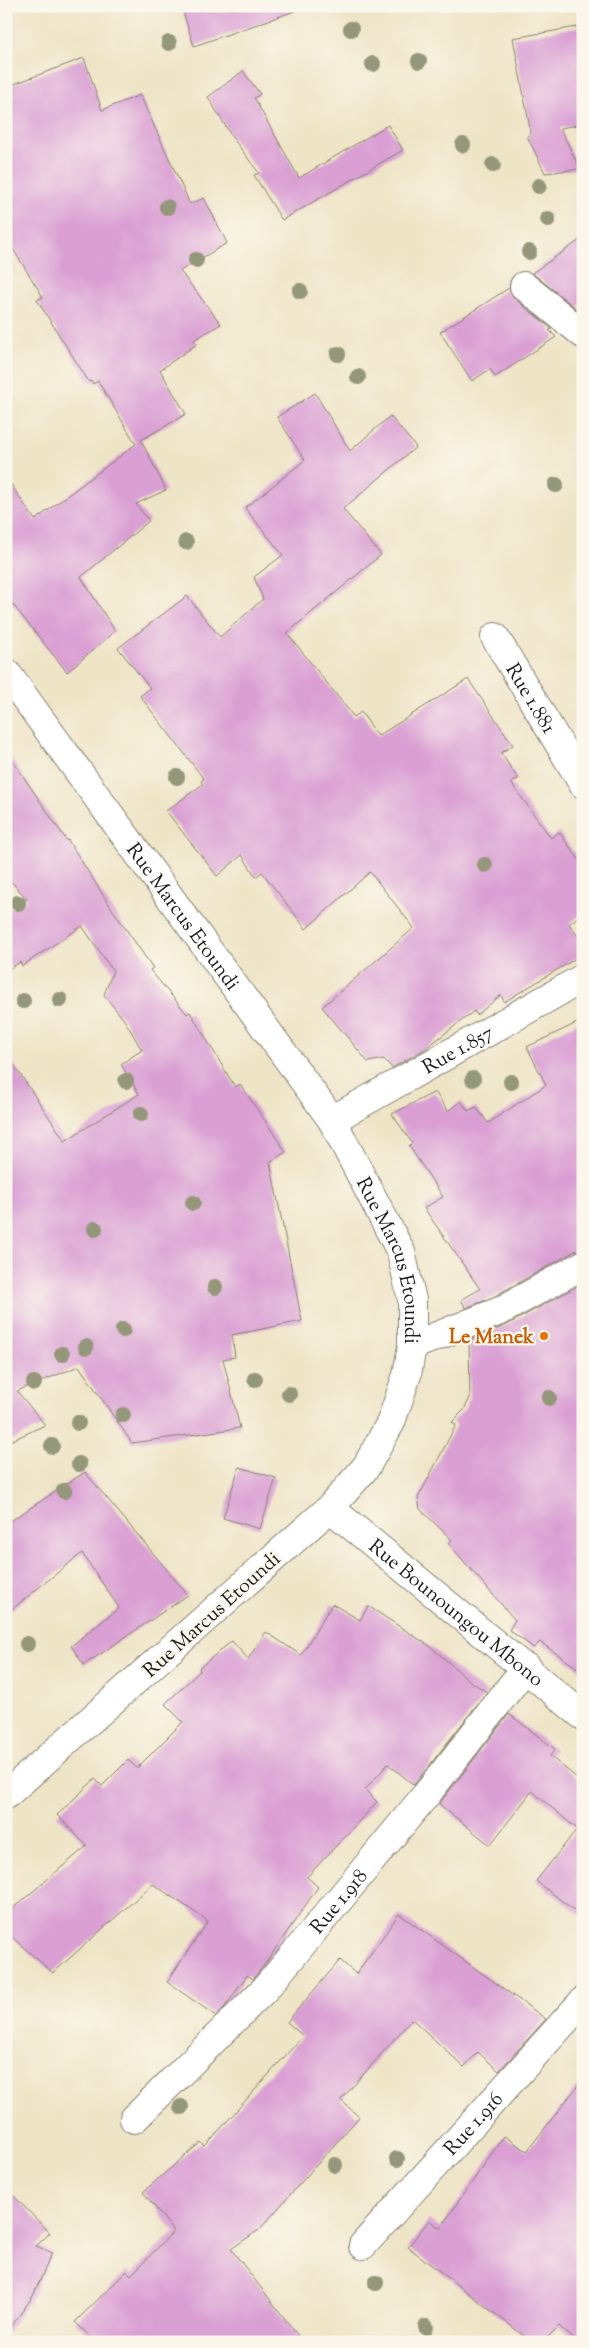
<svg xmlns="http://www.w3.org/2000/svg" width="589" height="2348" font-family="'Sorts Mill Goudy',serif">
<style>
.building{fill:#daa0d4}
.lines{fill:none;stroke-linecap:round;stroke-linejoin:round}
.minor-casing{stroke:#858071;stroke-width:30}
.tertiary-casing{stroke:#858071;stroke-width:30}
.minor{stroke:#fff;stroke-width:28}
.tertiary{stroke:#fff;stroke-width:28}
.tree{fill:#949779}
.food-dot{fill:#e8710a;stroke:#fbf7ec;stroke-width:2}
.labels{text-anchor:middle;stroke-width:4.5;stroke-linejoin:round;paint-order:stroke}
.street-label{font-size:20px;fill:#1c1c1c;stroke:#fbf7ec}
.food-label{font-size:20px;font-weight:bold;fill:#c56008;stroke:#fbf7ec;text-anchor:end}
</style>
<rect width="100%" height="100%" fill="#fbf7ec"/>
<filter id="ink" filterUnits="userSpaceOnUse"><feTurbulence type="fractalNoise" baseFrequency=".02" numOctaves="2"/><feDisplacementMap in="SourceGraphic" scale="10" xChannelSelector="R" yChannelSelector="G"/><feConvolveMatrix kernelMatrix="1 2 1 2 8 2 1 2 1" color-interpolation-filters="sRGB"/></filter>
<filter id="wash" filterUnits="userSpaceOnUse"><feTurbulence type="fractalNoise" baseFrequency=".0096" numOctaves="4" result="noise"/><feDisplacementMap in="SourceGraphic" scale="20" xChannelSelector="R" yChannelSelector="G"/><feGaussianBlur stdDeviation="1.12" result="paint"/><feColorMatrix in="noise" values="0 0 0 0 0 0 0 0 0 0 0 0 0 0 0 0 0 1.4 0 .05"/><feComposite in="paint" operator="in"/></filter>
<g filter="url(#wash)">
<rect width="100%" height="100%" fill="#eee4c6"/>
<g id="blocks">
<path class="building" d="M 181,6 L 294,6 L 295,11 L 194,46 Z
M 583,26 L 583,124 L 560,128 L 580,169 L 545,173 L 527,136 L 531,134 L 513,38 Z
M 84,58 L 102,110 L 140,95 L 190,204 L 204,198 L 227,243 L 180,271 L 221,324 L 194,340 L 197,344 L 160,370 L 186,414 L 141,440 L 166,490 L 136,504 L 149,521 L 81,577 L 115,631 L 67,672 L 6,596 L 6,477 L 35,520 L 136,444 L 98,381 L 93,384 L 91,381 L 89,382 L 37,300 L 43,297 L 6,238 L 6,87 Z
M 243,71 L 260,94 L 254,98 L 299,178 L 388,125 L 403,150 L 282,220 L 254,175 L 259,173 L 232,137 L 208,97 Z
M 583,238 L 583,303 L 577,309 L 532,273 Z
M 509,288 L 514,298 L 552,329 L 549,330 L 556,337 L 495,377 L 490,369 L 472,381 L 440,332 Z
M 315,393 L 350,451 L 390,416 L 416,447 L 343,509 L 381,555 L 287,633 L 354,717 L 361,712 L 378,736 L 468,679 L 513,745 L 501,753 L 518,779 L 511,783 L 551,838 L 559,832 L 583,865 L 583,913 L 569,924 L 583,943 L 583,954 L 504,1002 L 501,995 L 477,1015 L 474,1011 L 425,1049 L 392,1068 L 384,1059 L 368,1062 L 322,1007 L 414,928 L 370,872 L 306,929 L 262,872 L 256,877 L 242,855 L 217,876 L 166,811 L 203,784 L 201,781 L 204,779 L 140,696 L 150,688 L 118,648 L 187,596 L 220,637 L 263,599 L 254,577 L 283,555 L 245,508 L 305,460 L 277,417 Z
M 6,751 L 67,841 L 68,840 L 112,909 L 153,968 L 150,970 L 187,1014 L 190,1012 L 235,1087 L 240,1084 L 286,1152 L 270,1162 L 302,1321 L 232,1335 L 235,1357 L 223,1359 L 240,1428 L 132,1443 L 79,1366 L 17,1391 L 45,1425 L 6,1443 L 6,1053 L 65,1141 L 139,1094 L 121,1064 L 142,1050 L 125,1021 L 104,995 L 113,971 L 82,926 L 22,966 L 20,962 L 6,971 L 6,910 L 27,899 L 6,876 Z
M 583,1020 L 583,1249 L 575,1251 L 493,1297 L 466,1308 L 461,1300 L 480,1289 L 424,1208 L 443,1197 L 409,1146 L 412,1143 L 392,1114 L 435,1092 L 448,1111 L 461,1101 L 468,1111 L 476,1107 L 488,1123 L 546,1085 L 527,1047 Z
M 583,1283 L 583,1672 L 540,1642 L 534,1648 L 509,1630 L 515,1620 L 448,1543 L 452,1540 L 420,1509 L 418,1498 L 456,1425 L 452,1422 L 464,1410 L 470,1398 L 469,1340 L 507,1325 Z
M 239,1467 L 276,1478 L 260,1529 L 223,1518 Z
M 85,1472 L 188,1595 L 84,1665 L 71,1646 L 119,1608 L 82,1553 L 6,1614 L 6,1524 Z
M 332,1604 L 360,1620 L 368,1606 L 431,1647 L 471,1682 L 487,1692 L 414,1785 L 388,1764 L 365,1790 L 377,1802 L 307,1877 L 318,1887 L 265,1964 L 253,1979 L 247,1975 L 225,2007 L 216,2016 L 167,1982 L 208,1921 L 153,1884 L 53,1973 L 6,1932 L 6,1914 L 87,1846 L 57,1815 L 95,1779 L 102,1786 L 128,1760 L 137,1768 L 183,1722 L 165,1704 L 200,1671 L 199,1668 L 232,1641 L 248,1659 L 266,1632 L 301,1655 Z
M 509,1714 L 555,1749 L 550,1756 L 583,1783 L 583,1917 L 536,1881 L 577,1829 L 532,1791 L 490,1845 L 439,1804 Z
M 399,1914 L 546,2019 L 499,2071 L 478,2052 L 464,2067 L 412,2019 L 341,2100 L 359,2117 L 259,2230 L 231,2249 L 303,2342 L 96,2342 L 75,2322 L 127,2271 L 131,2275 L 174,2231 L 143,2192 L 201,2142 L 205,2146 L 303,2036 L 287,2022 L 340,1960 L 356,1974 Z
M 583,2079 L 583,2342 L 577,2342 L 559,2326 L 543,2342 L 532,2342 L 408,2247 L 429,2220 L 440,2228 L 504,2136 L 527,2151 Z
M 6,2188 L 50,2233 L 36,2246 L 52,2253 L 33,2296 L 6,2334 Z"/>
</g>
</g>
<g filter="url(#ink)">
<use href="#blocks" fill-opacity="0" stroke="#858071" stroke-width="1"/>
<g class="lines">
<defs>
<g id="minor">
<path d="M 524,286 L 583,334"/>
<path id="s1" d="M 495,637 L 583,784"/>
<path id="s2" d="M 332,1120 L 583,978"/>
<path d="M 412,1346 L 500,1311 L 583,1265"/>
<path id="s3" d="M 134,2119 L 266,1988 L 430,1790 L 526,1667"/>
<path id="s4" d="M 363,2245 L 583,2001"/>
</g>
<g id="tertiary">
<path id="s5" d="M 6,672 L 332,1120 L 401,1252 L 412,1300 L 412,1346 L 407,1375 L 391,1422 L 366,1467 L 330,1508 L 6,1795"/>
<path id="s6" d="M 330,1508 L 583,1716"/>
</g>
</defs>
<use href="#minor" class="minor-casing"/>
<use href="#tertiary" class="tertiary-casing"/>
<use href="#minor" class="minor"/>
<use href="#tertiary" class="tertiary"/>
</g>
<g class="tree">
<circle cx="351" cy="29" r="8"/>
<circle cx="169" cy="43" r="8"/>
<circle cx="419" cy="61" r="8"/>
<circle cx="373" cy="64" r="8"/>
<circle cx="463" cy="145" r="8"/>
<circle cx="493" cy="165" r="8"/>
<circle cx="539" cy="186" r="8"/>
<circle cx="167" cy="207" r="8"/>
<circle cx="548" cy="219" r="8"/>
<circle cx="529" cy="252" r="8"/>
<circle cx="196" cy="260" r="8"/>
<circle cx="300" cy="291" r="8"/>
<circle cx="338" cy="354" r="8"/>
<circle cx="358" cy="377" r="8"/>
<circle cx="556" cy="485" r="8"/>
<circle cx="186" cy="542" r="8"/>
<circle cx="177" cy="777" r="8"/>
<circle cx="485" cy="865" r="8"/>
<circle cx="18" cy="903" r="8"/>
<circle cx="60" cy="1000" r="8"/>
<circle cx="23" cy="1001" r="8"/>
<circle cx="473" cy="1079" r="8"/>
<circle cx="126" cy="1081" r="8"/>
<circle cx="511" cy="1082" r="8"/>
<circle cx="141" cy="1114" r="8"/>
<circle cx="193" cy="1203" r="8"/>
<circle cx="95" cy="1229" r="8"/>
<circle cx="215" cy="1287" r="8"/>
<circle cx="123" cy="1330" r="8"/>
<circle cx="86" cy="1347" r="8"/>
<circle cx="62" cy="1354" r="8"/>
<circle cx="255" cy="1379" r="8"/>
<circle cx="34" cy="1383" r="8"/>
<circle cx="289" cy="1394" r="8"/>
<circle cx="549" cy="1398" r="8"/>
<circle cx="123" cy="1415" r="8"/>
<circle cx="78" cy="1423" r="8"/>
<circle cx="52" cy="1446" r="8"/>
<circle cx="79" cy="1464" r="8"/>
<circle cx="64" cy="1491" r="8"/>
<circle cx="27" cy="1644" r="8"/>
<circle cx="181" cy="2107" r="8"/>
<circle cx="397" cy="2159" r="8"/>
<circle cx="335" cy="2165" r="8"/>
<circle cx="376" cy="2283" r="8"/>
<circle cx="426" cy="2327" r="8"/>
</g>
</g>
<circle class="food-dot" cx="544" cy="1336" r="5"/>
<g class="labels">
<g class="street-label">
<text dy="7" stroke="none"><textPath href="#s1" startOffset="71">Rue 1.881</textPath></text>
<text dy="7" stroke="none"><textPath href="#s5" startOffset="302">Rue Marcus Etoundi</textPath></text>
<text dy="7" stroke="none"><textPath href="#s2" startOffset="144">Rue 1.857</textPath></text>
<text dy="7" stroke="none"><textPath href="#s5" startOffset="708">Rue Marcus Etoundi</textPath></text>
<text dy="7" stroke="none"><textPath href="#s6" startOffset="164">Rue Bounoungou Mbono</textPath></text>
<text transform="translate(211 1614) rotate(-42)" y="7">Rue Marcus Etoundi</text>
<text dy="7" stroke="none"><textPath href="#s3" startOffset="299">Rue 1.918</textPath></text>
<text dy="7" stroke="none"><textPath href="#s4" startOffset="164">Rue 1.916</textPath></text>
</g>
<g class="food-label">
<text x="534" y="1343">Le Manek</text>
</g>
</g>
<rect width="589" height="2348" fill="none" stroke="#fbf7ec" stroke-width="25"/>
</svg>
